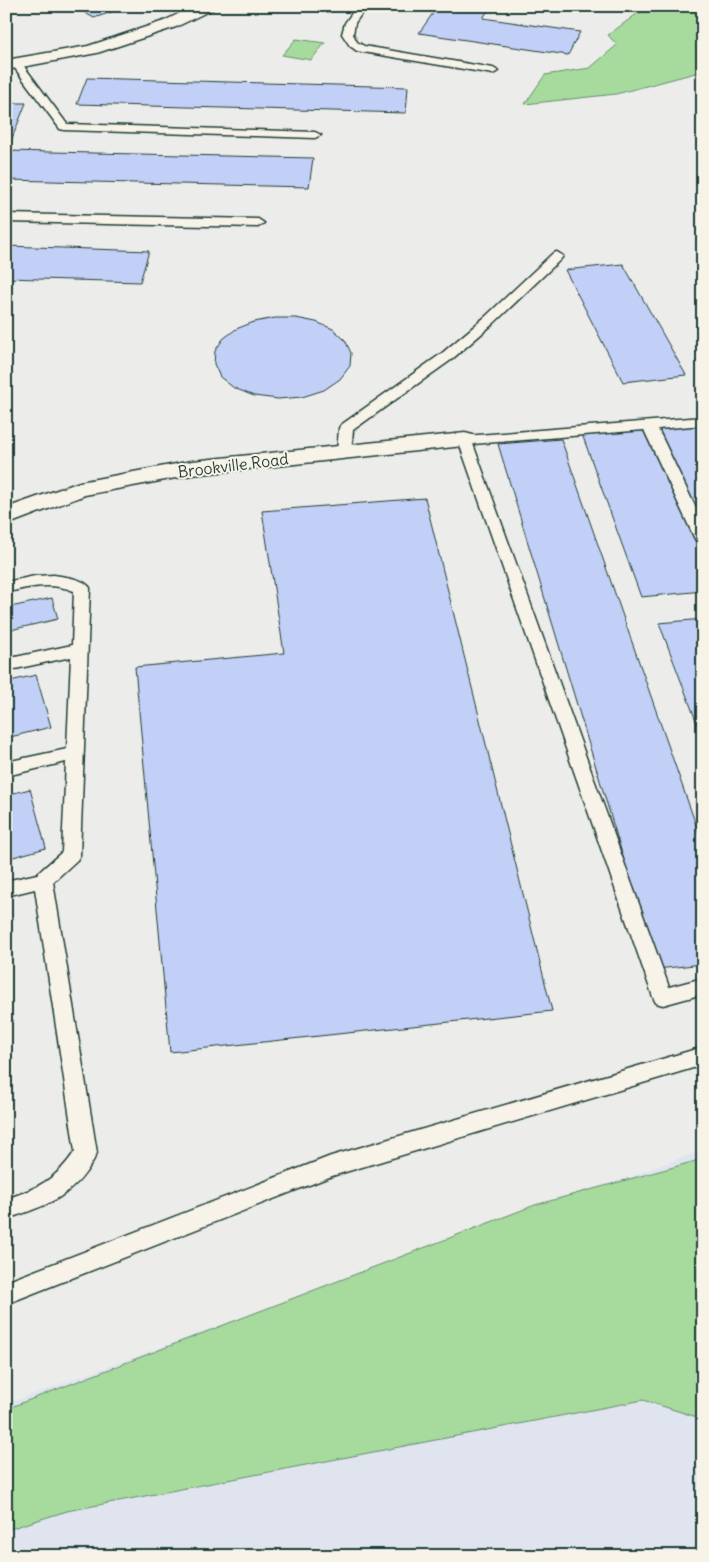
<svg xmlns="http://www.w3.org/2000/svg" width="709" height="1562" font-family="Delius,sans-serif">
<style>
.built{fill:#dfe4ef}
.green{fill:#a7db9e;stroke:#638c69}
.building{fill:#c2d0f7;stroke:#1f3d34}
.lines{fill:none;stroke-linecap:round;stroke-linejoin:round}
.service-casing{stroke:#1f3d34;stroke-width:3}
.minor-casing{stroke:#1f3d34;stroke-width:3}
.tertiary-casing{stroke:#1f3d34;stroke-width:3}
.service{fill:#f7f3e8;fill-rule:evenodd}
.minor{fill:#f7f3e8;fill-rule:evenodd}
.tertiary{fill:#f7f3e8;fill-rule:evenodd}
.labels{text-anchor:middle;stroke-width:4;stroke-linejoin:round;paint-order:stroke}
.street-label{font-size:16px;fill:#1f3d34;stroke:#f7f3e8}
</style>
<rect width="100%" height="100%" fill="#ececeb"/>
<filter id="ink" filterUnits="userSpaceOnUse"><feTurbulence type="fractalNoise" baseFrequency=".02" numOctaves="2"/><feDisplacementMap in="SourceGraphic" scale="10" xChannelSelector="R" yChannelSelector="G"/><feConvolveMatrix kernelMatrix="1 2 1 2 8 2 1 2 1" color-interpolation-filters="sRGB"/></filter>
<g filter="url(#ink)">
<path class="built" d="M 703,1150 L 703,1556 L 6,1556 L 6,1404 Z"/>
<path class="green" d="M 677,6 L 703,6 L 703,71 L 616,94 L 525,104 L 545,75 L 590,68 L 617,45 L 608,35 L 638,13 L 674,8 Z
M 296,39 L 325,43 L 311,60 L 282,55 Z
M 703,1159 L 703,1419 L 643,1400 L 67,1511 L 6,1530 L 6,1409 L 535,1205 Z"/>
<path class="building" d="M 77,6 L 129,6 L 94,18 L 75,7 Z
M 438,6 L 491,6 L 483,18 L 580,32 L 568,55 L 419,33 Z
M 87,78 L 408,87 L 406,113 L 77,104 Z
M 6,103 L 26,103 L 7,151 L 313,158 L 309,187 L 6,180 Z
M 6,246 L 149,251 L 140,282 L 6,278 Z
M 623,264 L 686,375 L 623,382 L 565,270 Z
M 275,318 L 296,318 L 316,322 L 333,329 L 345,340 L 351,353 L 350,366 L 340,379 L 324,390 L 302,397 L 278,399 L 254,396 L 234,388 L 220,377 L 214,364 L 215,351 L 223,339 L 236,329 L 254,322 Z
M 703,424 L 703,591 L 641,597 L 582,434 Z
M 561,439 L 703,845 L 703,964 L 657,969 L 498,444 Z
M 425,498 L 552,1011 L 170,1052 L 135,667 L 284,653 L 262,511 Z
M 52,598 L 58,619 L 6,631 L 6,608 Z
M 703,619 L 703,739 L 659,623 Z
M 36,675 L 51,727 L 6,738 L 6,682 Z
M 30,789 L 46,848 L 6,859 L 6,795 Z"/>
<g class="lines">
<defs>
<path id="service" d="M 357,6 L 367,6 L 355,23 L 353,34 L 357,42 L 364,46 L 493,68 L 498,71 L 493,74 L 357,51 L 350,46 L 342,34 L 345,23 Z
M 16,60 L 20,61 L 67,124 L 315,132 L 321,135 L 315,138 L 64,130 L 60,129 L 11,63 Z
M 6,214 L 258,219 L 264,223 L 258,227 L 6,222 Z
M 557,252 L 563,256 L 561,259 L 494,323 L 451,360 L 353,430 L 351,453 L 349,456 L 339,456 L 337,453 L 339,428 L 341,425 L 441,354 L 485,317 L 553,253 Z
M 703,417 L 703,425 L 658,429 L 703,523 L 703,544 L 698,543 L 695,539 L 644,430 L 473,444 L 669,987 L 703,978 L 703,994 L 663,1005 L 656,1003 L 653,997 L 458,440 L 460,437 L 465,436 Z
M 54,575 C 64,577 84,578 90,588 L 80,855 L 77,860 L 53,882 L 97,1153 C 78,1195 47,1206 6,1219 L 6,1199 C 38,1188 56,1180 75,1151 L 35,889 L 6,896 L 6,881 L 37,874 L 62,852 L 66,762 L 6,776 L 6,762 L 67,749 L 71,657 L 6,671 L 6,659 L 72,645 L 74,591 C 51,582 29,587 6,593 L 6,582 L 35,576 Z
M 703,1047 L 703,1065 L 332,1176 L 6,1304 L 6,1282 L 331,1156 Z"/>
<path id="minor" d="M 465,433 L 473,435 L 476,440 L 473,445 L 192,475 L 85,495 L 6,525 L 6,508 L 80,482 L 192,461 Z"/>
<path id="tertiary" d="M 194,6 L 215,6 L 213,9 L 176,27 L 97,53 L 6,70 L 6,60 L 88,46 L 164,21 Z"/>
</defs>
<use href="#service" class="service-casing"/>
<use href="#minor" class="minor-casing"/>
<use href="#tertiary" class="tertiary-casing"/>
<use href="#service" class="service"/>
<use href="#minor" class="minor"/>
<use href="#tertiary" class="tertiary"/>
</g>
</g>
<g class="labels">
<g class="street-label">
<text transform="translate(233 465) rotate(-7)" y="6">Brookville Road</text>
</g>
</g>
<rect width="709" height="1562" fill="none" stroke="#f7f3e8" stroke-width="25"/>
<rect x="12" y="12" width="684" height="1537" fill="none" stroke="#1f3d34" stroke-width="2" filter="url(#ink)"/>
</svg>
